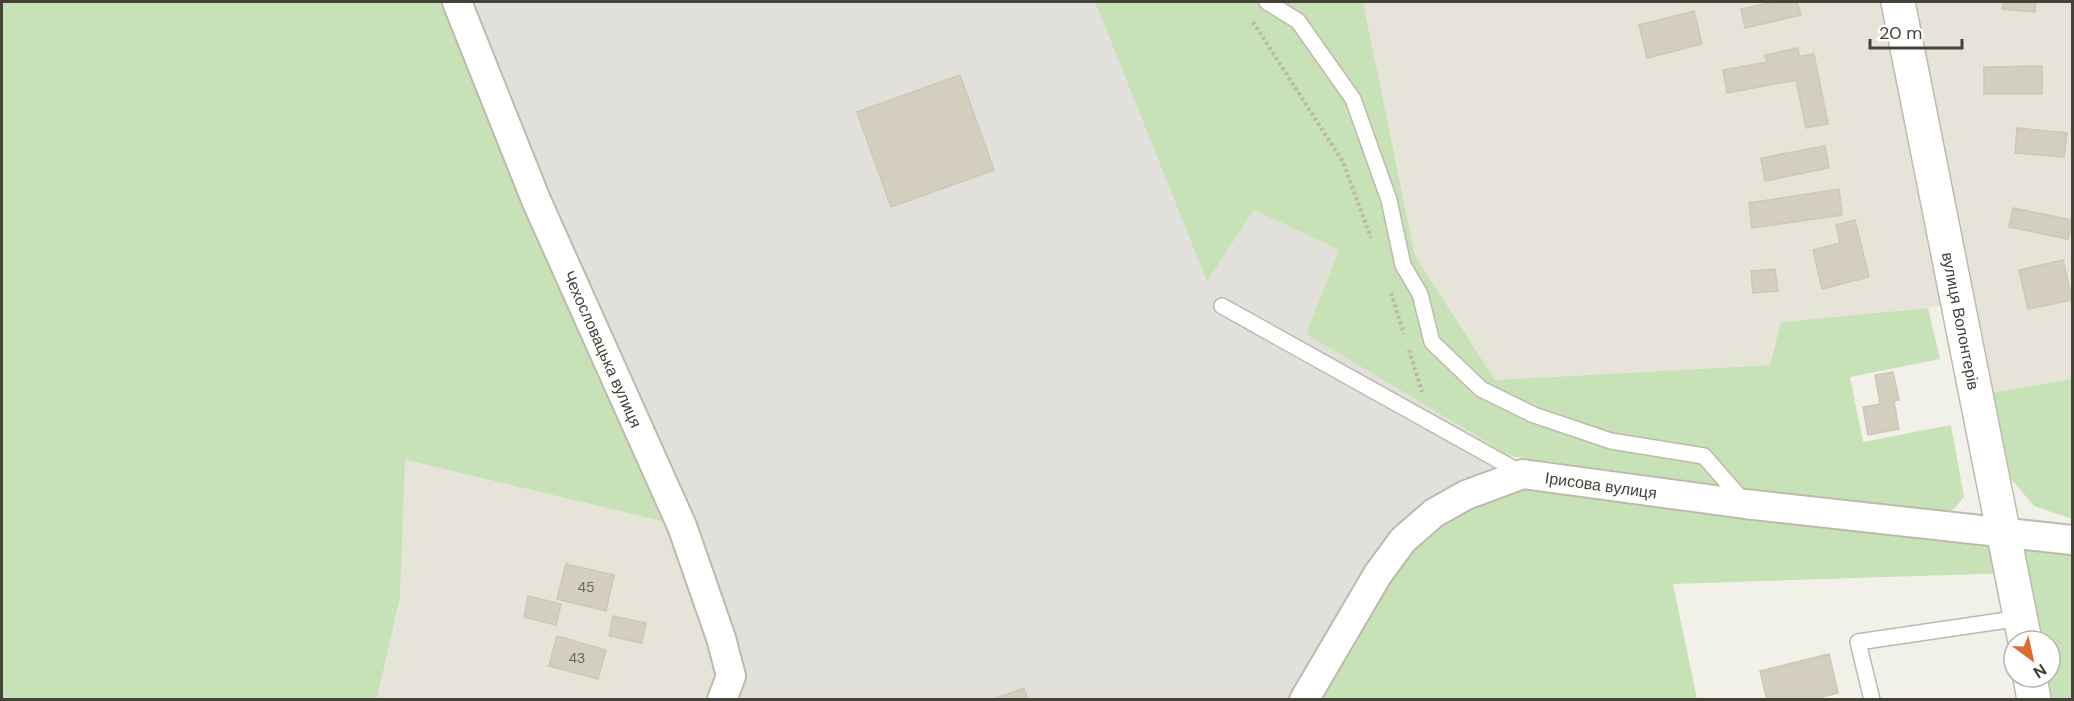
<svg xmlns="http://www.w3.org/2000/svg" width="2074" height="701" font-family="'DM Sans',sans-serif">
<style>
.residential{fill:#e6e4d8}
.industrial{fill:#e2e0da}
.green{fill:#c7e2b7}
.building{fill:#d3cec0;stroke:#cdc7b4;stroke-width:1.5}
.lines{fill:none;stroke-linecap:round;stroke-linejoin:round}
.service-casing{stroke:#bdbaac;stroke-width:18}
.minor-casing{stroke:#bdbaac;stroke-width:32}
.tertiary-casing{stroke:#bdbaac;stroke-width:36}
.path{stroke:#bdb89f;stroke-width:4;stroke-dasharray:3 3;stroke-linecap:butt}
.service{stroke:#fff;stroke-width:15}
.minor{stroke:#fff;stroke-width:28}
.tertiary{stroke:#fff;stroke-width:33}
.labels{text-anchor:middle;stroke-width:5;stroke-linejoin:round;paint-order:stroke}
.number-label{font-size:14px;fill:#68655a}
.street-label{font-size:16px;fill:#454238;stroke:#fff}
</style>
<rect width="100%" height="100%" fill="#f2f1e9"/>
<path class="residential" d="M 1363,2 L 1898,2 L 1957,302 L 1928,308 L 1781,322 L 1770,365 L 1495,380 L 1415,257 Z
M 1913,2 L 2072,2 L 2072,379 L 1991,393 Z
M 404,460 L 682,526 L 722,699 L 377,700 L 400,597 Z"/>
<path class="industrial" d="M 464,2 L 1095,2 L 1207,282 L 1254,210 L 1339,250 L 1306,334 L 1510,456 L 1496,483 L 1304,699 L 722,699 L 731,676 Z"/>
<path class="green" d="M 2,2 L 464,2 L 682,526 L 405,460 L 400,597 L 377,699 L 2,699 Z
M 1095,2 L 1363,2 L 1415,256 L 1495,380 L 1770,365 L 1781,322 L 1928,308 L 1940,359 L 1850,377 L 1863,442 L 1951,425 L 1964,497 L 1953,510 L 1934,514 L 1510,456 L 1306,334 L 1339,250 L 1254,210 L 1207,282 Z
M 2072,379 L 2072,519 L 2034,506 L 2011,479 L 1991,393 Z
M 1496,483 L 2072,540 L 2072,699 L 2034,699 L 2030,677 L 2050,677 L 2050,641 L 2025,641 L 2012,573 L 1673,584 L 1697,699 L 1304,700 L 1403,540 Z"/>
<path class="building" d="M 1773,2 L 1797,2 L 1801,15 L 1745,28 L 1741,9 Z
M 2003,2 L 2036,2 L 2035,12 L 2002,9 Z
M 1694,11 L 1702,44 L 1647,58 L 1639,25 Z
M 1798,48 L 1799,56 L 1814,54 L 1828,124 L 1806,128 L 1796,80 L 1727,93 L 1723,70 L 1767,62 L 1765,55 Z
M 2042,66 L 2042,94 L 1984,94 L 1984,67 Z
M 960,75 L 994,170 L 891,207 L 857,112 Z
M 2017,128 L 2067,133 L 2064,157 L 2015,153 Z
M 1825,146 L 1829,168 L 1765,181 L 1761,158 Z
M 1839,189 L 1842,215 L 1752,228 L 1749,203 Z
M 2013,208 L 2072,220 L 2068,239 L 2009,227 Z
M 1855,220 L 1869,277 L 1822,289 L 1813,250 L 1840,243 L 1836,225 Z
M 2063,260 L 2072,300 L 2028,309 L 2019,270 Z
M 1775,269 L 1778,291 L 1753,293 L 1751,271 Z
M 1893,372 L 1899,400 L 1894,401 L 1899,429 L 1868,435 L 1863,407 L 1880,404 L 1875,375 Z
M 566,564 L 614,575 L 606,611 L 557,599 Z
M 528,596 L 561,604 L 556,625 L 524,617 Z
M 613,616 L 646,623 L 642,643 L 609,636 Z
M 557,636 L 606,650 L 598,679 L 549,666 Z
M 1829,654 L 1838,693 L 1810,700 L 1767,700 L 1760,671 Z
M 1024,688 L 1028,700 L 991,700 Z"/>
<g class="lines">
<defs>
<path id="service" d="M 1267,2 L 1298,21 L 1353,99 L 1389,200 L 1403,265 L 1420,294 L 1432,342 L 1481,389 L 1534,415 L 1611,441 L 1704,456 L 1744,502
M 1222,306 L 1523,474
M 1872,700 L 1858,642 L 2021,618"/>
<path id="minor" d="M 457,2 L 536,200 L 682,526 L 721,638 L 731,676 L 722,700
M 1304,700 L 1378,574 L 1403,540 L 1434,513 L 1466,495 L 1523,474 L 1745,504 L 2072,540"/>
<path id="tertiary" d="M 1898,2 L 2025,641
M 2030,677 L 2034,700"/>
</defs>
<use href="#service" class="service-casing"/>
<use href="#minor" class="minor-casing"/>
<use href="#tertiary" class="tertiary-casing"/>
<path class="path" d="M 1253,22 L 1343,162 L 1371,238
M 1391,293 L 1404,334
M 1409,350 L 1422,392"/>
<use href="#service" class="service"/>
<use href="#minor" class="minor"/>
<use href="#tertiary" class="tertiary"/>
</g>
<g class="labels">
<g class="number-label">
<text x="586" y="592">45</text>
<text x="577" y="663">43</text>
</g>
<g class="street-label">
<text transform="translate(1961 321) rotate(79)" y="6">вулиця Волонтерів</text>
<text transform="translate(603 349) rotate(66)" y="6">Чехословацька вулиця</text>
<text transform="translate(1601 485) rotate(8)" y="6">Ірисова вулиця</text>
</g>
</g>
<rect width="2074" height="701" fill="none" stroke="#454238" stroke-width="6"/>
<g transform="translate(2032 659) rotate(147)"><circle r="28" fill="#ffffff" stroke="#b5b3af" stroke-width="1.5"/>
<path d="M0-4.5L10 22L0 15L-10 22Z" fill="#e06b32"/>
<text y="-9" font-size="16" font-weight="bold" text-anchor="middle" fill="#454238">N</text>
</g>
<path d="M1870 39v9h92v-9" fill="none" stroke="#454238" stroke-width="3"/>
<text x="1879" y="39" font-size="18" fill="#454238" stroke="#ffffff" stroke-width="4.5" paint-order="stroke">20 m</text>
</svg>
